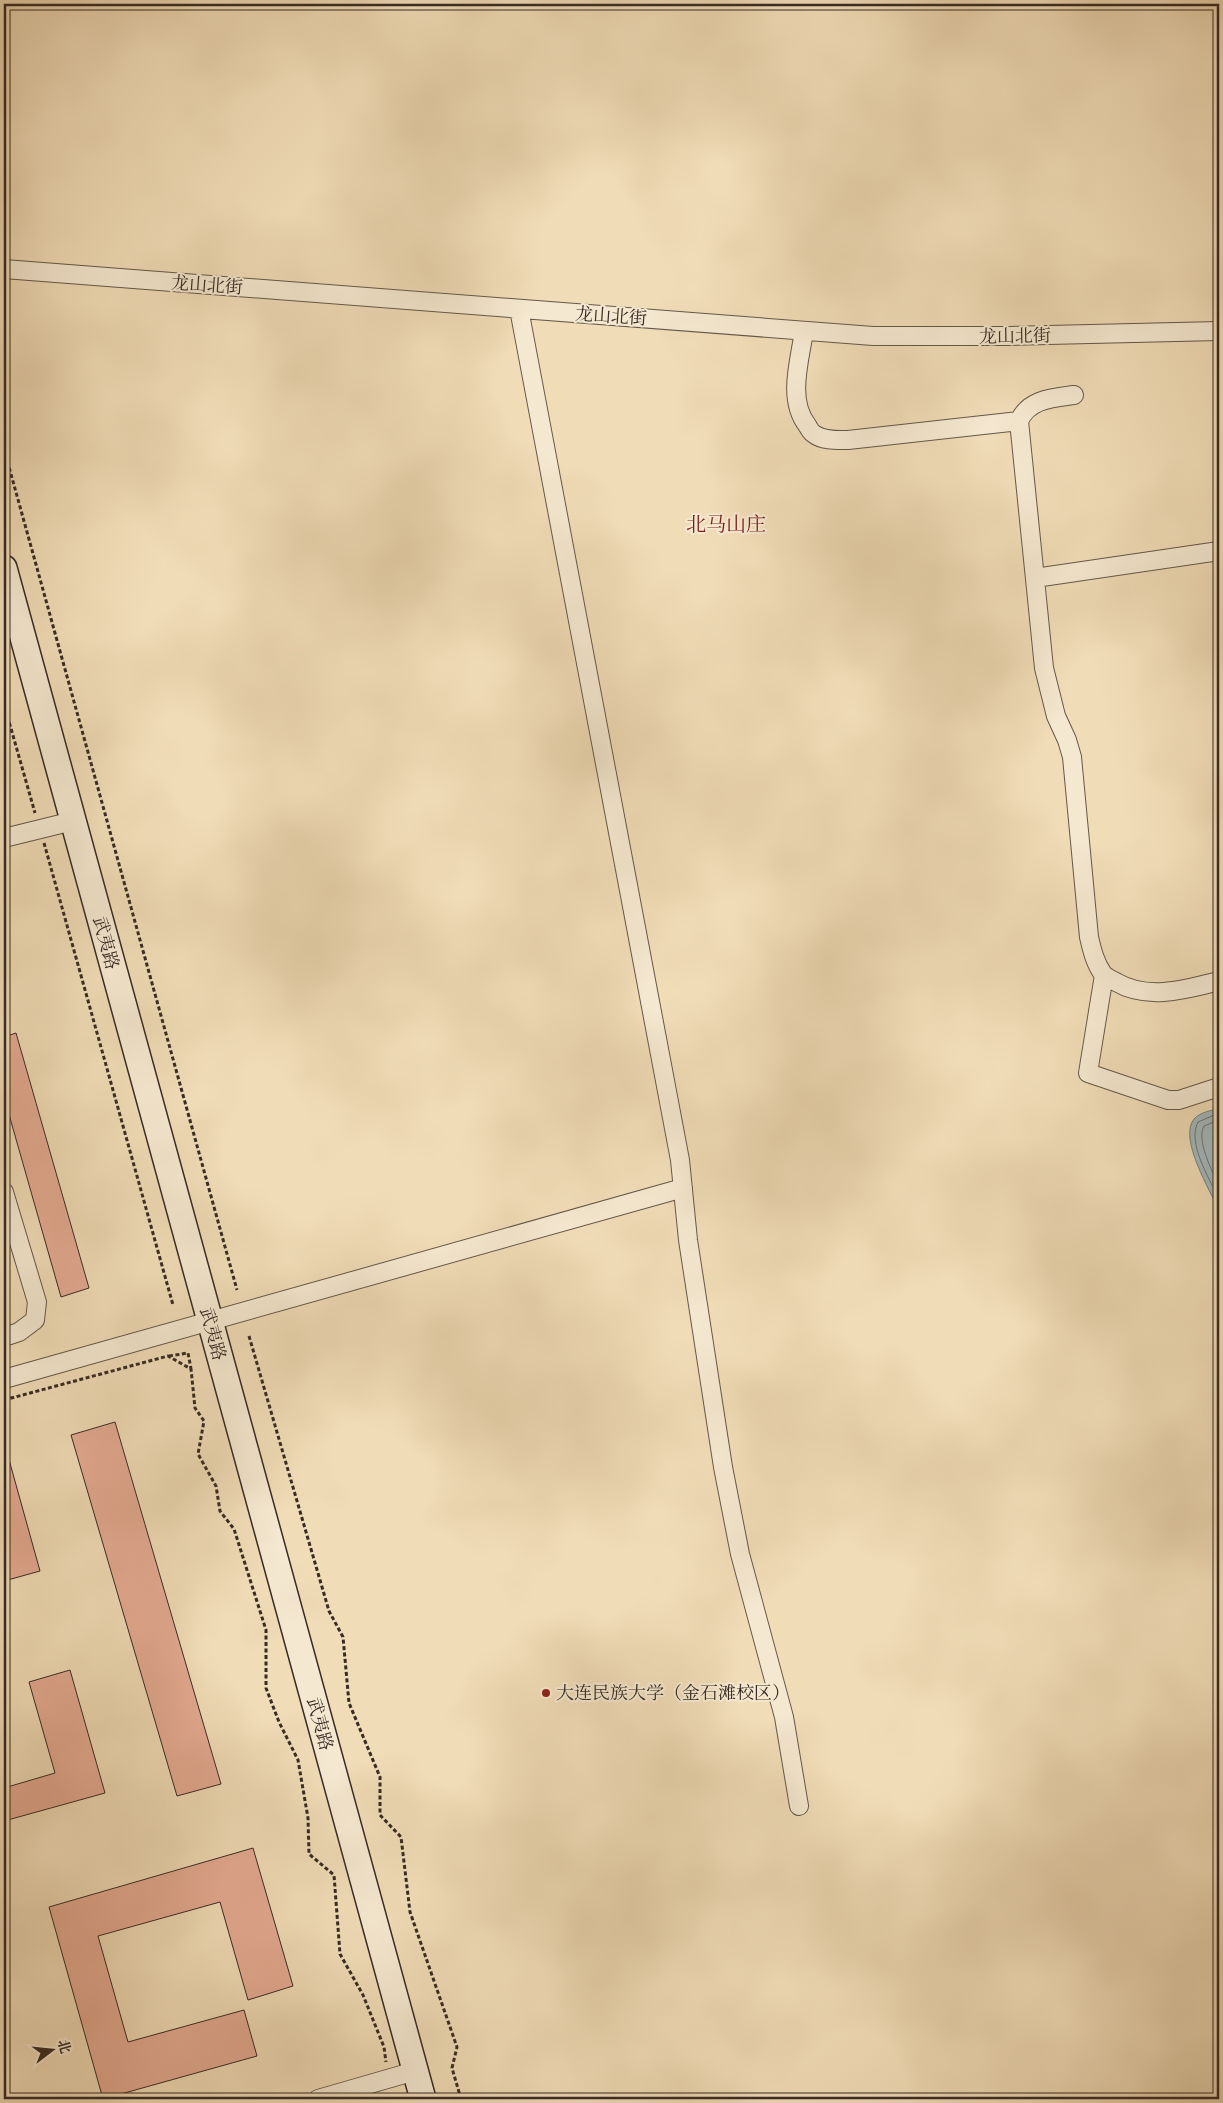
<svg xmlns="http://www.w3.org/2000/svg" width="1223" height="2103" font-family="'EB Garamond','Noto Serif SC',serif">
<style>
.water{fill:#a1b8bb;stroke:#77807f}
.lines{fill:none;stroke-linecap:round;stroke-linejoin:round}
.shore{stroke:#6c7270;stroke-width:1}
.building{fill:#e4aa92;stroke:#372b25}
.minor-casing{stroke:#65574a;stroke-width:20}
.secondary-casing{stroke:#372b25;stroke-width:28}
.path{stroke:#372b25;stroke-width:3;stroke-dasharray:4 2.5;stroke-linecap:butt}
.minor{stroke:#f5e8d0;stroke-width:18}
.secondary{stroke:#f5e8d0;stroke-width:25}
.poi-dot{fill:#8f2418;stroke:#f5e8d0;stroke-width:2}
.labels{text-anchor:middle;stroke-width:4;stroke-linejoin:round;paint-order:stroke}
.street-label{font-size:18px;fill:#372b25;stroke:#f5e8d0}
.poi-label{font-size:18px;fill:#372b25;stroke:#f5e8d0;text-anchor:start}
.quarter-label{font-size:20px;fill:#7a1f14;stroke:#f5e8d0}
</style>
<rect width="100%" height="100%" fill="#f0dcb7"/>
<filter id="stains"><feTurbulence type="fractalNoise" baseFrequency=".004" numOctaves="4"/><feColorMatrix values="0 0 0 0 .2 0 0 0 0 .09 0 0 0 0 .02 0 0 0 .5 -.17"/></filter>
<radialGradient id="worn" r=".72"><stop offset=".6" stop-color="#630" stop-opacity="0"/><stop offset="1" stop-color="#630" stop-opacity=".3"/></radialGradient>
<path class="water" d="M 1219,1108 L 1219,1211 C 1211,1191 1178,1139 1194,1119 C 1200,1112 1211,1111 1219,1108 Z"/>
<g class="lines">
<path class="shore" d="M 1219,1113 L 1198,1122 C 1187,1142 1209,1179 1219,1198
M 1219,1120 L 1204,1126 C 1196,1139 1212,1172 1219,1185"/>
</g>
<path class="building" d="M 16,1033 L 89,1288 L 61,1297 L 4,1097 L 4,1037 Z
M 115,1422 L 221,1784 L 177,1796 L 71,1435 Z
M 4,1456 L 8,1456 L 40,1571 L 4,1581 Z
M 70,1670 L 105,1793 L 4,1821 L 4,1788 L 55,1773 L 29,1682 Z
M 253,1848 L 293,1986 L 248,2000 L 220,1902 L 98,1936 L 128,2042 L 244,2010 L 257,2056 L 103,2099 L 49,1907 Z"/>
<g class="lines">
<defs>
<path id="minor" d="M 4,269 L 873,336 L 1009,336 L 1219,331
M 519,309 L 680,1160 L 688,1240 L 723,1467 L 740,1554 L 784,1717 L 799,1806
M 804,331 C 800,360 787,399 807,425 C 809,428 811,433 814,434 C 823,441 837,440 848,440 L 1019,421
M 1074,395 C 1052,398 1029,399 1019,421 L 1044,668 L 1056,716 L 1067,740 L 1072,757 L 1089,937 C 1092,950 1095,963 1103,974 C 1106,977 1112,980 1116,982 C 1148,1001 1187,989 1219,981
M 1035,578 L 1219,551
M 4,838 L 73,821
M 1104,975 L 1088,1073 L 1168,1100 L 1179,1100 L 1219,1087
M 4,1192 L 37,1302 L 35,1320 L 19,1332 L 4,1337
M 4,1379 L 683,1188
M 318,2099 L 415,2071"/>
<path id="secondary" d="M 4,568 L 423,2099"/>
</defs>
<use href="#minor" class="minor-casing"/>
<use href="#secondary" class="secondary-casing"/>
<path class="path" d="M 4,449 L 237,1290
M 4,704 L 35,813
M 44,843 L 173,1305
M 249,1336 L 329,1611 L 343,1637 L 349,1703 L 380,1777 L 380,1815 L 401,1837 L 410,1912 L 457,2047 L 452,2068 L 461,2099
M 169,1356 L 188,1353 L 191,1369
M 4,1400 L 168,1356 L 191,1369 L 195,1408 L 204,1421 L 198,1454 L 216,1486 L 220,1511 L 234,1529 L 266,1630 L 266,1688 L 279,1722 L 298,1760 L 308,1818 L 309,1854 L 334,1875 L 340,1954 L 363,1995 L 384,2047 L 386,2062"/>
<use href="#minor" class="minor"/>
<use href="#secondary" class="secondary"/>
</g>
<circle class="poi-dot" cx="546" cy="1693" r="5"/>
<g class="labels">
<g class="street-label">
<text transform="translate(207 285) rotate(4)" y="6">龙山北街</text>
<text transform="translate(611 316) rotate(4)" y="6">龙山北街</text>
<text transform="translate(1015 336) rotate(-1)" y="6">龙山北街</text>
<text transform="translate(106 943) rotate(75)" y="6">武夷路</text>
<text transform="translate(213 1334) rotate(75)" y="6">武夷路</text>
<text transform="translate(320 1724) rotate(75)" y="6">武夷路</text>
</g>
<g class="poi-label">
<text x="556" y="1699">大连民族大学（金石滩校区）</text>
</g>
<g class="quarter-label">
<text x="726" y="531">北马山庄</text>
</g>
</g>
<rect width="1223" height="2103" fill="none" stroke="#f0dcb7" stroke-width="20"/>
<rect x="5" y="5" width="1213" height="2093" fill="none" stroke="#372b25" stroke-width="2.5"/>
<rect x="10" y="10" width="1203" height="2083" fill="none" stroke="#372b25"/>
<g transform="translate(52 2050) rotate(74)" stroke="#f5e8d0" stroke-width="4" paint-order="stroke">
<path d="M0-4L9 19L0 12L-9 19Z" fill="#372b25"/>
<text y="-8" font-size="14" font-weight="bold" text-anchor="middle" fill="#372b25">北</text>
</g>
<rect width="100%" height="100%" filter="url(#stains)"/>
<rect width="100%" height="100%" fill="url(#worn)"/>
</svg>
